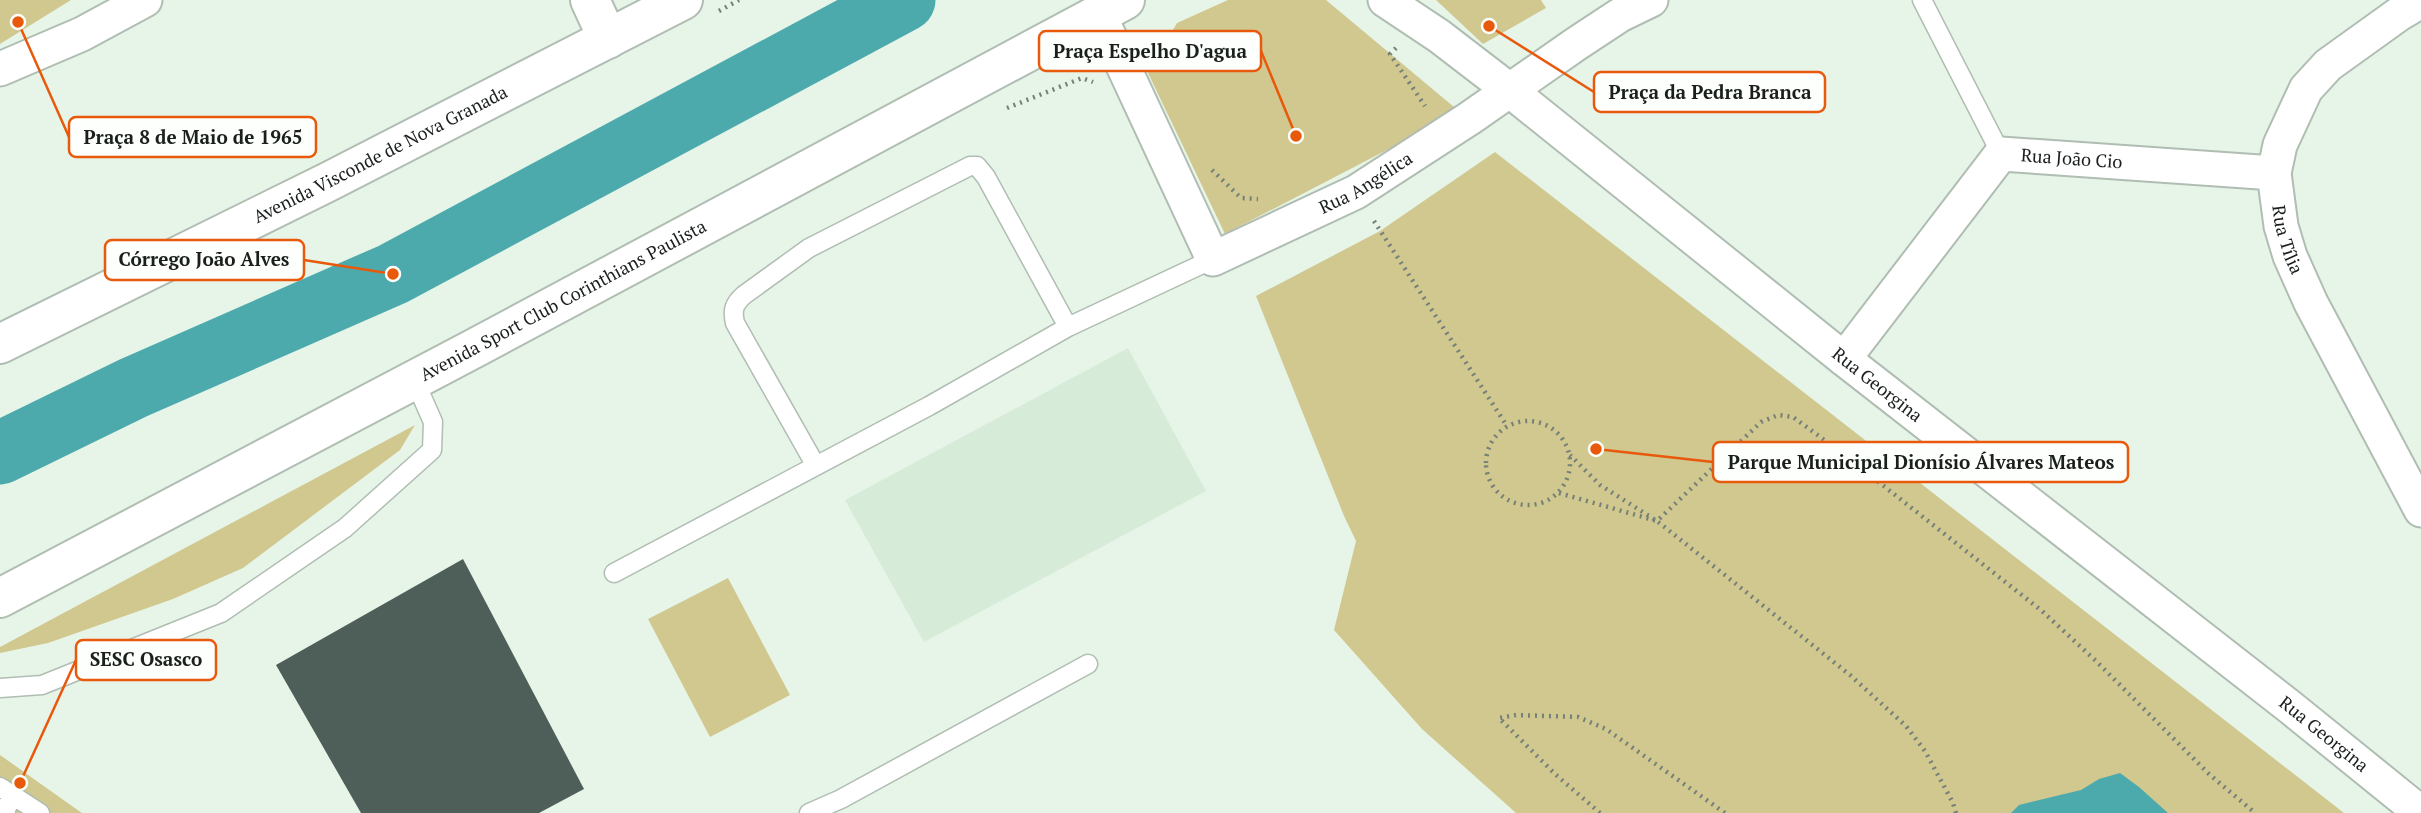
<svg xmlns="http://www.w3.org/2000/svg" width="2421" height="813" font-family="'PT Serif',serif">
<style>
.built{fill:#d7ebd9}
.green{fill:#d1c890}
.water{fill:#4caaad}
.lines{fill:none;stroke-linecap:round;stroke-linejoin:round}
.river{stroke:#4caaad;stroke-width:63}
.building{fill:#4e5e59}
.service-casing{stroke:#b0bdb2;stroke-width:21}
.minor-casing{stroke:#b0bdb2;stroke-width:37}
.tertiary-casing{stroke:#b0bdb2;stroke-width:42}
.primary-casing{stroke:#b0bdb2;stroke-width:42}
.path{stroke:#768078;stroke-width:4.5;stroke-dasharray:2 5;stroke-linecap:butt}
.service{stroke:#fff;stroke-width:18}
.minor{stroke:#fff;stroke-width:33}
.tertiary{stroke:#fff;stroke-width:38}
.primary{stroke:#fff;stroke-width:38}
.labels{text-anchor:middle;stroke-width:7;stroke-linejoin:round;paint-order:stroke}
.street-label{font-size:18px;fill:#1a1f1b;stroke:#fcfffc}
.leader{fill:none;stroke:#e8590c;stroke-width:2.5}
.callout-dot{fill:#e8590c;stroke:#fcfffc;stroke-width:2.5}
.callout{fill:#fcfffc;stroke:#e8590c;stroke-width:2.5}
.callout-label{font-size:19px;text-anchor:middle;font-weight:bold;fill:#1a1f1b}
</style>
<rect width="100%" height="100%" fill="#e7f5e9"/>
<path class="built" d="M 1128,348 L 1206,491 L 924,642 L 845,500 Z"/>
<path class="green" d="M 0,0 L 71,0 L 0,44 Z
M 1228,0 L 1326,0 L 1460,112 L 1225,234 L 1148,73 L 1177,23 Z
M 1436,0 L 1541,0 L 1546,8 L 1483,44 Z
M 1495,152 L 2344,813 L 1516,813 L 1422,729 L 1334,630 L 1356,541 L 1344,516 L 1256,296 L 1380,231 Z
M 415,425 L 400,450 L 243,568 L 173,599 L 48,643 L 0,653 L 0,647 Z
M 728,578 L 790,695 L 710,737 L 648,619 Z
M 0,755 L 79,811 L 82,813 L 0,813 Z"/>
<path class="water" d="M 2120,773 L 2139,787 L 2168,813 L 2011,813 L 2019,805 L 2081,790 L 2099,779 Z"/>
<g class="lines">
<path class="river" d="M 0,453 L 133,388 L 393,274 L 904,0"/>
</g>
<path class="building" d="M 463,559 L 584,789 L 539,813 L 361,813 L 276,665 Z"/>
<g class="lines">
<defs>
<path id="service" d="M 1922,0 L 2001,154
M 816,466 L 735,323 C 732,310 734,304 744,295 L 809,248 L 970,166 L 977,166 L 986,177 L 1068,327
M 614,573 L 929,406 L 1068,327 L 1213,259
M 0,688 L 42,685 L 221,613 L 345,528 L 432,450 L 433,422 L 414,379
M 0,787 L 40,813
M 5,813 L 12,793
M 809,813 L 841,799 L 1088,664"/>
<g id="minor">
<path id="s1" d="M 1385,0 L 1439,36 L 1508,89 L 1844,359 L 2290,707 L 2421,813"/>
<path id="s2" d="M 2421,1 L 2399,14 L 2328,65 L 2306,89 L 2280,145 L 2274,173 L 2281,226 L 2290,256 L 2311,303 L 2421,510"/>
<path id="s3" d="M 1099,14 L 1213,259 L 1356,192 L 1470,118 L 1576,44 L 1620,15 L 1651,0"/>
<path d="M 0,69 L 82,34 L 145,0"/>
<path id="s4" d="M 1844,359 L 2001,154 L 2274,173"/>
</g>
<path id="tertiary" d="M 590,0 L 608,39"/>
<g id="primary">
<path id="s5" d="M 0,344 L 328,182 L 683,0"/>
<path id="s6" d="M 0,598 L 473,349 L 1125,0"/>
</g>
</defs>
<use href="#service" class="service-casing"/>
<use href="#minor" class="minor-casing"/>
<use href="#tertiary" class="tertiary-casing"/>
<use href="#primary" class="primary-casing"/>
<path class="path" d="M 719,11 L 739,0
M 1396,48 L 1390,54 L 1425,106
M 1007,108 L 1082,78 L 1093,82
M 1212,170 L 1241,198 L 1258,199
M 1374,221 L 1507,426
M1486 463a42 42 0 1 1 84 0a42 42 0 1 1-84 0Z
M 1559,493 L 1657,521 L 1600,485 L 1570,455
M 1600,813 L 1555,774 L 1499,718 L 1516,715 L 1578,717 L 1606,729 L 1725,813
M 1956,813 L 1953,803 L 1925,751 L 1906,726 L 1850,675 L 1657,521 L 1761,422 L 1778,415 L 1793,417 L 1842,453 L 2042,611 L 2096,661 L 2209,774 L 2255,813"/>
<use href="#service" class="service"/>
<use href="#minor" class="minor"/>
<use href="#tertiary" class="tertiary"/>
<use href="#primary" class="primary"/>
</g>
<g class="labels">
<g class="street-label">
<text dy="6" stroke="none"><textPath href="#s5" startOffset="425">Avenida Visconde de Nova Granada</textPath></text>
<text dy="6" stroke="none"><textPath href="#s4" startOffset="329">Rua João Cio</textPath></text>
<text dy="6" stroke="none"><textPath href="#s3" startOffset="441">Rua Angélica</textPath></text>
<text dy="6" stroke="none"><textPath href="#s2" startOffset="304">Rua Tília</textPath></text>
<text dy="6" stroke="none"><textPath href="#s6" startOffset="637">Avenida Sport Club Corinthians Paulista</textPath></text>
<text dy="6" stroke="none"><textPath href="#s1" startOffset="625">Rua Georgina</textPath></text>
<text dy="6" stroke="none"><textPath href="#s1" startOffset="1192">Rua Georgina</textPath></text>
</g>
</g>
<path class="leader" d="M1296 136L1261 51M1489 26L1594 92M18 22L69 137M393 274L304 260M1596 449L1713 462M20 783L76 660"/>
<g class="callout-dot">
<circle cx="1296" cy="136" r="7"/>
<circle cx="1489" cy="26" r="7"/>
<circle cx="18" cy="22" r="7"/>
<circle cx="393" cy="274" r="7"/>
<circle cx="1596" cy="449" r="7"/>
<circle cx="20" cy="783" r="7"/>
</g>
<g class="callout">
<rect x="1039" y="31" width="222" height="40" rx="7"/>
<rect x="1594" y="72" width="231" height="40" rx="7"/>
<rect x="69" y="117" width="247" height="40" rx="7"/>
<rect x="105" y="240" width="199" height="40" rx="7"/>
<rect x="1713" y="442" width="415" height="40" rx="7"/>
<rect x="76" y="640" width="140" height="40" rx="7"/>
</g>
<g class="callout-label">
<text x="1150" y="58">Praça Espelho D'agua</text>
<text x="1710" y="99">Praça da Pedra Branca</text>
<text x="193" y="144">Praça 8 de Maio de 1965</text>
<text x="204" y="266">Córrego João Alves</text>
<text x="1921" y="469">Parque Municipal Dionísio Álvares Mateos</text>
<text x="146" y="666">SESC Osasco</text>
</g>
</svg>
